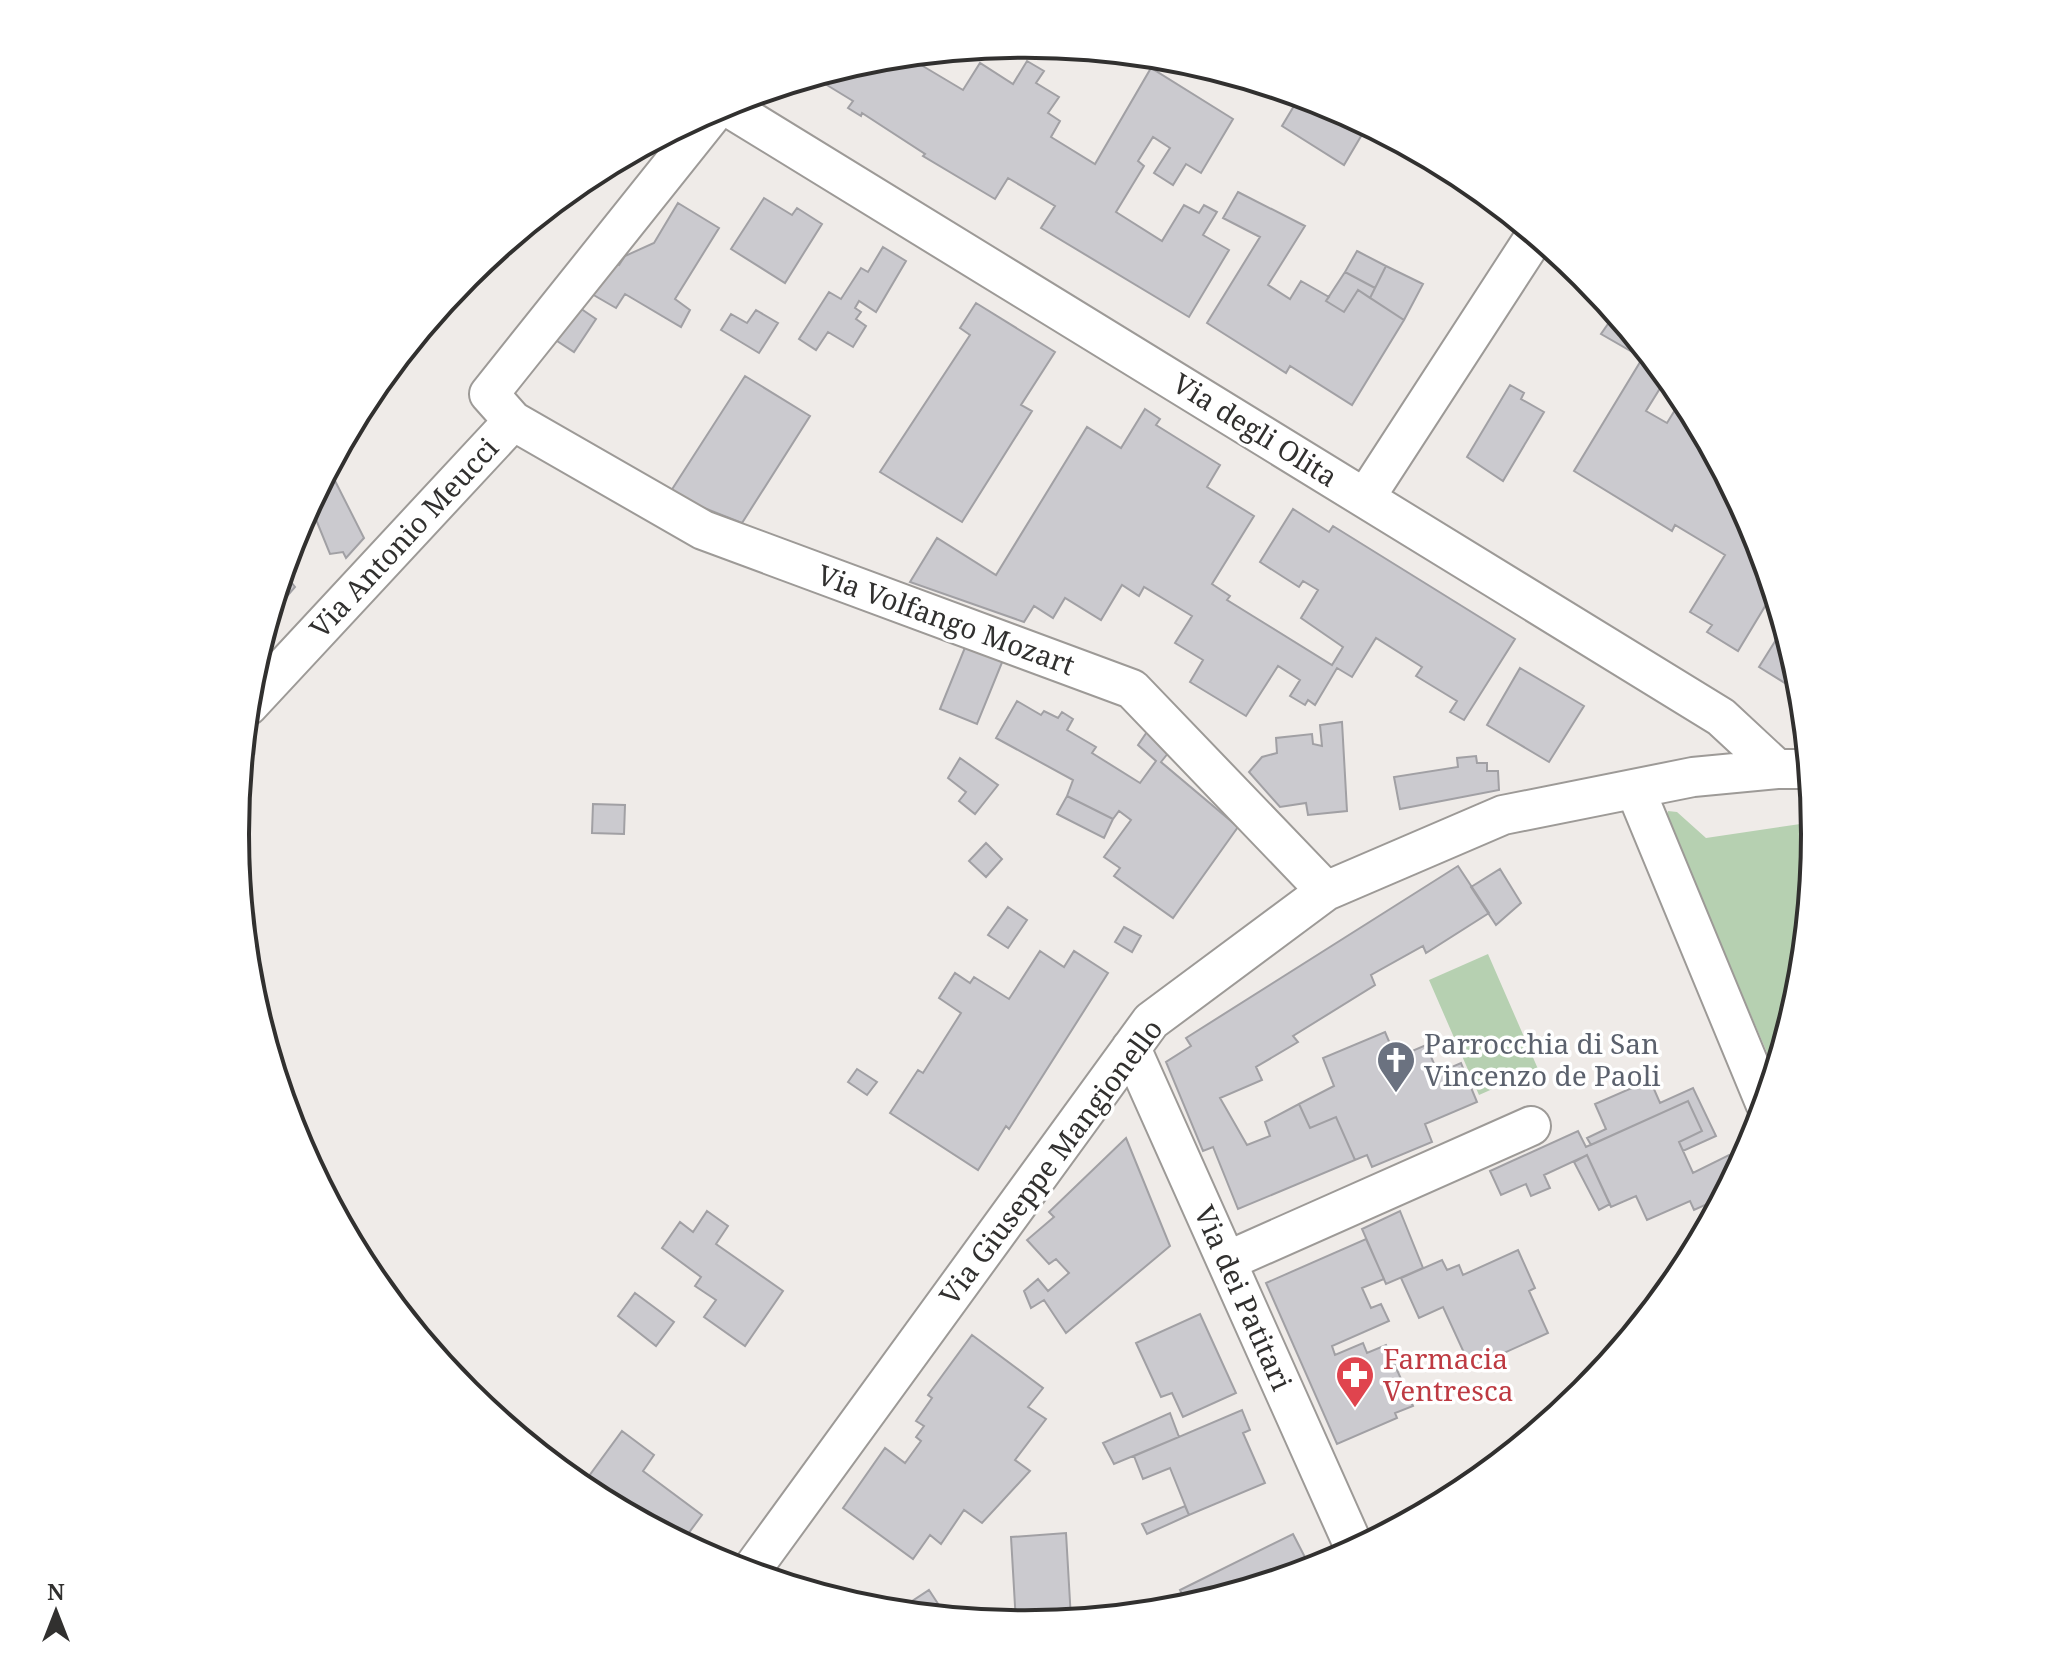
<svg xmlns="http://www.w3.org/2000/svg" width="2050" height="1668" font-family="'Noto Serif',serif">
<style>
.green{fill:#b6d0b1}
.building{fill:#cbcacf;stroke:#a1a0a4;stroke-width:2}
.lines{fill:none;stroke-linecap:round;stroke-linejoin:round}
.street-casing{stroke:#9d9a97;stroke-width:42}
.street{stroke:#fff;stroke-width:38}
.labels{text-anchor:middle;stroke-width:7;stroke-linejoin:round;paint-order:stroke}
.street-label{font-size:28px;fill:#31302f;stroke:#fff}
.worship-label{font-size:28px;fill:#5b616d;stroke:#fff;text-anchor:start}
.health-label{font-size:28px;fill:#be3a42;stroke:#fff;text-anchor:start}
.rim{fill:none;stroke:#31302f;stroke-width:4}
</style>
<rect width="100%" height="100%" fill="#efebe8"/>
<path class="green" d="M 1668,811 L 1677,812 L 1706,838 L 1814,822 L 1815,834 L 1800,989 L 1775,1071 L 1666,818 Z
M 1488,954 L 1538,1069 L 1479,1095 L 1429,980 Z"/>
<path class="building" d="M 906,56 L 963,90 L 980,63 L 1013,84 L 1027,61 L 1044,71 L 1036,83 L 1059,97 L 1048,113 L 1060,121 L 1051,137 L 1095,164 L 1151,68 L 1233,119 L 1201,173 L 1186,164 L 1173,185 L 1154,173 L 1170,148 L 1153,137 L 1138,161 L 1144,166 L 1116,212 L 1162,241 L 1184,205 L 1199,213 L 1204,205 L 1217,212 L 1203,235 L 1229,250 L 1189,317 L 1041,228 L 1055,206 L 1008,178 L 995,199 L 923,156 L 925,154 L 862,113 L 861,116 L 848,108 L 853,101 L 817,79 L 813,85 L 804,79 L 871,59 Z
M 1300,96 L 1328,104 L 1367,126 L 1344,165 L 1282,126 Z
M 1238,192 L 1305,226 L 1268,285 L 1290,299 L 1301,281 L 1329,297 L 1326,301 L 1344,312 L 1358,290 L 1404,320 L 1352,405 L 1290,366 L 1286,373 L 1207,323 L 1260,237 L 1223,218 Z
M 764,198 L 792,215 L 797,208 L 822,224 L 785,283 L 731,249 Z
M 678,203 L 719,228 L 675,299 L 690,310 L 681,327 L 625,294 L 616,308 L 585,290 L 608,261 L 619,265 L 625,256 L 654,243 Z
M 883,247 L 906,261 L 876,312 L 859,301 L 855,308 L 861,312 L 856,319 L 866,326 L 853,347 L 828,332 L 816,350 L 799,339 L 829,292 L 841,299 L 861,268 L 868,272 Z
M 1357,251 L 1386,266 L 1375,288 L 1345,272 Z
M 1386,266 L 1423,284 L 1404,320 L 1370,298 Z
M 1345,272 L 1375,288 L 1370,298 L 1358,290 L 1344,312 L 1326,301 Z
M 976,303 L 1055,352 L 1021,405 L 1032,411 L 962,522 L 880,472 L 970,335 L 960,328 Z
M 574,304 L 596,319 L 574,352 L 551,337 Z
M 756,310 L 778,323 L 759,353 L 721,330 L 731,314 L 747,323 Z
M 1615,314 L 1648,354 L 1647,355 L 1645,354 L 1643,358 L 1601,334 Z
M 1645,354 L 1651,358 L 1667,377 L 1646,411 L 1667,423 L 1683,397 L 1701,431 L 1697,437 L 1708,444 L 1755,532 L 1773,593 L 1738,651 L 1707,632 L 1712,625 L 1690,612 L 1725,555 L 1675,525 L 1672,531 L 1574,471 Z
M 745,376 L 810,416 L 742,523 L 669,494 Z
M 1510,385 L 1524,393 L 1521,399 L 1544,412 L 1503,481 L 1467,457 Z
M 1145,409 L 1160,419 L 1156,425 L 1220,465 L 1207,487 L 1254,516 L 1212,584 L 1230,596 L 1227,600 L 1332,665 L 1343,647 L 1301,618 L 1318,590 L 1303,581 L 1299,587 L 1260,562 L 1293,509 L 1329,532 L 1333,526 L 1515,639 L 1464,720 L 1450,712 L 1457,701 L 1416,676 L 1422,667 L 1376,638 L 1352,677 L 1337,668 L 1315,705 L 1308,700 L 1305,705 L 1290,696 L 1300,680 L 1278,666 L 1246,716 L 1190,682 L 1203,660 L 1175,643 L 1192,616 L 1144,587 L 1139,596 L 1122,585 L 1101,620 L 1065,598 L 1053,618 L 1034,606 L 1024,622 L 910,582 L 937,538 L 996,575 L 1087,427 L 1121,448 Z
M 329,469 L 364,538 L 346,558 L 343,552 L 330,554 L 315,517 L 298,526 Z
M 283,572 L 295,587 L 270,616 Z
M 1784,627 L 1800,680 L 1801,693 L 1759,667 Z
M 966,645 L 1003,660 L 977,724 L 940,709 Z
M 1520,668 L 1584,706 L 1549,762 L 1487,725 Z
M 1017,701 L 1041,715 L 1044,711 L 1058,718 L 1062,712 L 1073,719 L 1067,730 L 1096,747 L 1092,753 L 1140,783 L 1156,761 L 1138,745 L 1149,729 L 1173,747 L 1161,762 L 1238,827 L 1173,918 L 1114,876 L 1120,868 L 1104,857 L 1131,820 L 1119,811 L 1113,819 L 1067,796 L 1073,780 L 996,738 Z
M 1342,722 L 1347,811 L 1308,815 L 1306,803 L 1280,807 L 1249,772 L 1262,757 L 1277,753 L 1276,738 L 1312,734 L 1313,744 L 1322,746 L 1320,725 Z
M 1476,756 L 1477,763 L 1487,763 L 1487,771 L 1498,771 L 1499,790 L 1400,809 L 1394,777 L 1458,767 L 1457,758 Z
M 960,758 L 998,785 L 975,814 L 959,801 L 966,792 L 948,778 Z
M 1067,796 L 1113,819 L 1104,838 L 1057,814 Z
M 593,804 L 625,805 L 624,834 L 592,833 Z
M 986,843 L 1002,859 L 986,877 L 969,861 Z
M 1458,866 L 1489,913 L 1426,953 L 1423,946 L 1371,975 L 1375,985 L 1293,1036 L 1298,1042 L 1256,1067 L 1262,1080 L 1220,1098 L 1247,1145 L 1270,1136 L 1265,1122 L 1299,1104 L 1310,1128 L 1336,1117 L 1355,1160 L 1238,1209 L 1213,1147 L 1203,1151 L 1166,1062 L 1191,1046 L 1186,1038 Z
M 1500,869 L 1521,903 L 1496,925 L 1471,887 Z
M 1008,907 L 1027,920 L 1008,948 L 988,935 Z
M 1124,927 L 1141,936 L 1132,952 L 1115,942 Z
M 1040,951 L 1064,967 L 1074,951 L 1108,973 L 1009,1129 L 1006,1126 L 978,1170 L 890,1113 L 918,1070 L 923,1073 L 961,1013 L 939,998 L 955,973 L 970,983 L 974,977 L 1009,999 Z
M 1385,1032 L 1396,1058 L 1426,1045 L 1438,1073 L 1461,1063 L 1477,1102 L 1425,1124 L 1432,1142 L 1372,1167 L 1367,1155 L 1355,1160 L 1336,1117 L 1310,1128 L 1299,1104 L 1334,1086 L 1323,1058 Z
M 857,1069 L 877,1082 L 867,1095 L 848,1082 Z
M 1650,1080 L 1660,1103 L 1693,1088 L 1716,1136 L 1683,1151 L 1679,1142 L 1702,1131 L 1688,1101 L 1591,1145 L 1587,1138 L 1606,1129 L 1595,1104 Z
M 1688,1101 L 1702,1131 L 1679,1142 L 1693,1173 L 1729,1155 L 1736,1171 L 1723,1197 L 1694,1210 L 1690,1201 L 1647,1220 L 1636,1196 L 1611,1207 L 1587,1155 L 1544,1175 L 1550,1188 L 1531,1196 L 1526,1184 L 1501,1195 L 1490,1171 L 1578,1131 L 1586,1147 Z
M 1126,1138 L 1170,1246 L 1066,1333 L 1044,1300 L 1031,1308 L 1024,1291 L 1038,1279 L 1048,1291 L 1069,1273 L 1056,1259 L 1049,1264 L 1027,1240 L 1054,1217 L 1049,1212 Z
M 1587,1155 L 1610,1204 L 1599,1210 L 1574,1162 Z
M 707,1211 L 728,1226 L 716,1244 L 783,1291 L 745,1346 L 704,1317 L 716,1300 L 695,1286 L 701,1277 L 662,1248 L 680,1222 L 693,1232 Z
M 1400,1211 L 1423,1268 L 1386,1284 L 1362,1229 Z
M 1366,1239 L 1384,1279 L 1362,1288 L 1371,1308 L 1381,1304 L 1389,1321 L 1332,1346 L 1335,1355 L 1363,1343 L 1367,1353 L 1386,1345 L 1413,1406 L 1395,1413 L 1397,1418 L 1337,1444 L 1266,1283 Z
M 1518,1250 L 1535,1288 L 1529,1291 L 1548,1333 L 1471,1368 L 1443,1307 L 1419,1318 L 1401,1278 L 1442,1260 L 1447,1270 L 1459,1265 L 1463,1275 Z
M 635,1293 L 674,1322 L 656,1346 L 618,1316 Z
M 1200,1314 L 1236,1393 L 1183,1417 L 1172,1393 L 1161,1397 L 1136,1343 Z
M 972,1335 L 1043,1388 L 1028,1407 L 1046,1419 L 1015,1460 L 1030,1471 L 982,1523 L 964,1510 L 941,1544 L 930,1535 L 913,1559 L 843,1508 L 885,1448 L 905,1463 L 921,1441 L 916,1437 L 924,1426 L 916,1421 L 932,1398 L 928,1395 Z
M 1242,1410 L 1250,1430 L 1243,1433 L 1265,1483 L 1189,1515 L 1170,1468 L 1143,1479 L 1134,1456 Z
M 1170,1413 L 1179,1437 L 1114,1464 L 1103,1443 Z
M 622,1431 L 654,1455 L 643,1471 L 702,1515 L 682,1542 L 581,1487 Z
M 1185,1506 L 1189,1515 L 1147,1534 L 1142,1524 Z
M 1066,1533 L 1071,1619 L 1016,1623 L 1011,1537 Z
M 1293,1534 L 1311,1569 L 1188,1606 L 1180,1590 Z
M 929,1590 L 946,1616 L 897,1611 Z"/>
<g class="lines">
<defs>
<path id="street" d="M 723,104 L 1721,717 L 1777,769
M 513,421 L 703,530 L 1132,689 L 1326,891
M 1365,498 L 1535,236
M 248,706 L 513,421 L 489,394 L 719,106
M 1635,789 L 1765,1103
M 1131,1048 L 1355,1549
M 1227,1261 L 1531,1126
M 750,1572 L 1151,1021 L 1326,891 L 1503,815 L 1693,777 L 1777,769 L 1809,769"/>
</defs>
<use href="#street" class="street-casing"/>
<use href="#street" class="street"/>
</g>
<defs>
<symbol id="church-pin" viewBox="-11 -11 22 30"><path d="M0 17L-7.5 6A9.5 9.5 0 1 1 7.5 6Z" fill="#6b7280" stroke="#fff"/><path d="M-1.2-6h2.4v3.5h3.3v2.4h-3.3V6h-2.4V-.1h-3.3v-2.4h3.3Z" fill="#fff"/></symbol>
<symbol id="pharmacy-pin" viewBox="-11 -11 22 30"><path d="M0 17L-7.5 6A9.5 9.5 0 1 1 7.5 6Z" fill="#e0444e" stroke="#fff"/><path d="M-2-6h4v4h4v4h-4v4h-4v-4h-4v-4h4Z" fill="#fff"/></symbol>
</defs>
<g fill-rule="evenodd">
<use href="#church-pin" x="1374" y="1038" width="44" height="60"/>
<use href="#pharmacy-pin" x="1333" y="1353" width="44" height="60"/>
</g>
<g class="labels">
<g class="street-label">
<text transform="translate(1255 430) rotate(32)" y="10">Via degli Olita</text>
<text transform="translate(404 538) rotate(-47)" y="10">Via Antonio Meucci</text>
<text transform="translate(946 620) rotate(20)" y="10">Via Volfango Mozart</text>
<text transform="translate(1051 1162) rotate(-53)" y="10">Via Giuseppe Mangionello</text>
<text transform="translate(1243 1298) rotate(66)" y="10">Via dei Patitari</text>
</g>
<g class="worship-label">
<text x="1424" y="1054">Parrocchia di San<tspan x="1424" dy="32">Vincenzo de Paoli</tspan></text>
</g>
<g class="health-label">
<text x="1383" y="1369">Farmacia<tspan x="1383" dy="32">Ventresca</tspan></text>
</g>
</g>
<path d="M0 0H2050V1668H0ZM249 834a776 776 0 1 1 1552 0a776 776 0 1 1-1552 0Z" fill="#fff" fill-rule="evenodd"/>
<path class="rim" d="M249 834a776 776 0 1 1 1552 0a776 776 0 1 1-1552 0Z"/>
<g transform="translate(56 1612)" stroke="#ffffff" stroke-width="6" paint-order="stroke">
<path d="M0-6L14 30L0 20L-14 30Z" fill="#31302f"/>
<text y="-12" font-size="22" font-weight="bold" text-anchor="middle" fill="#31302f">N</text>
</g>
</svg>
